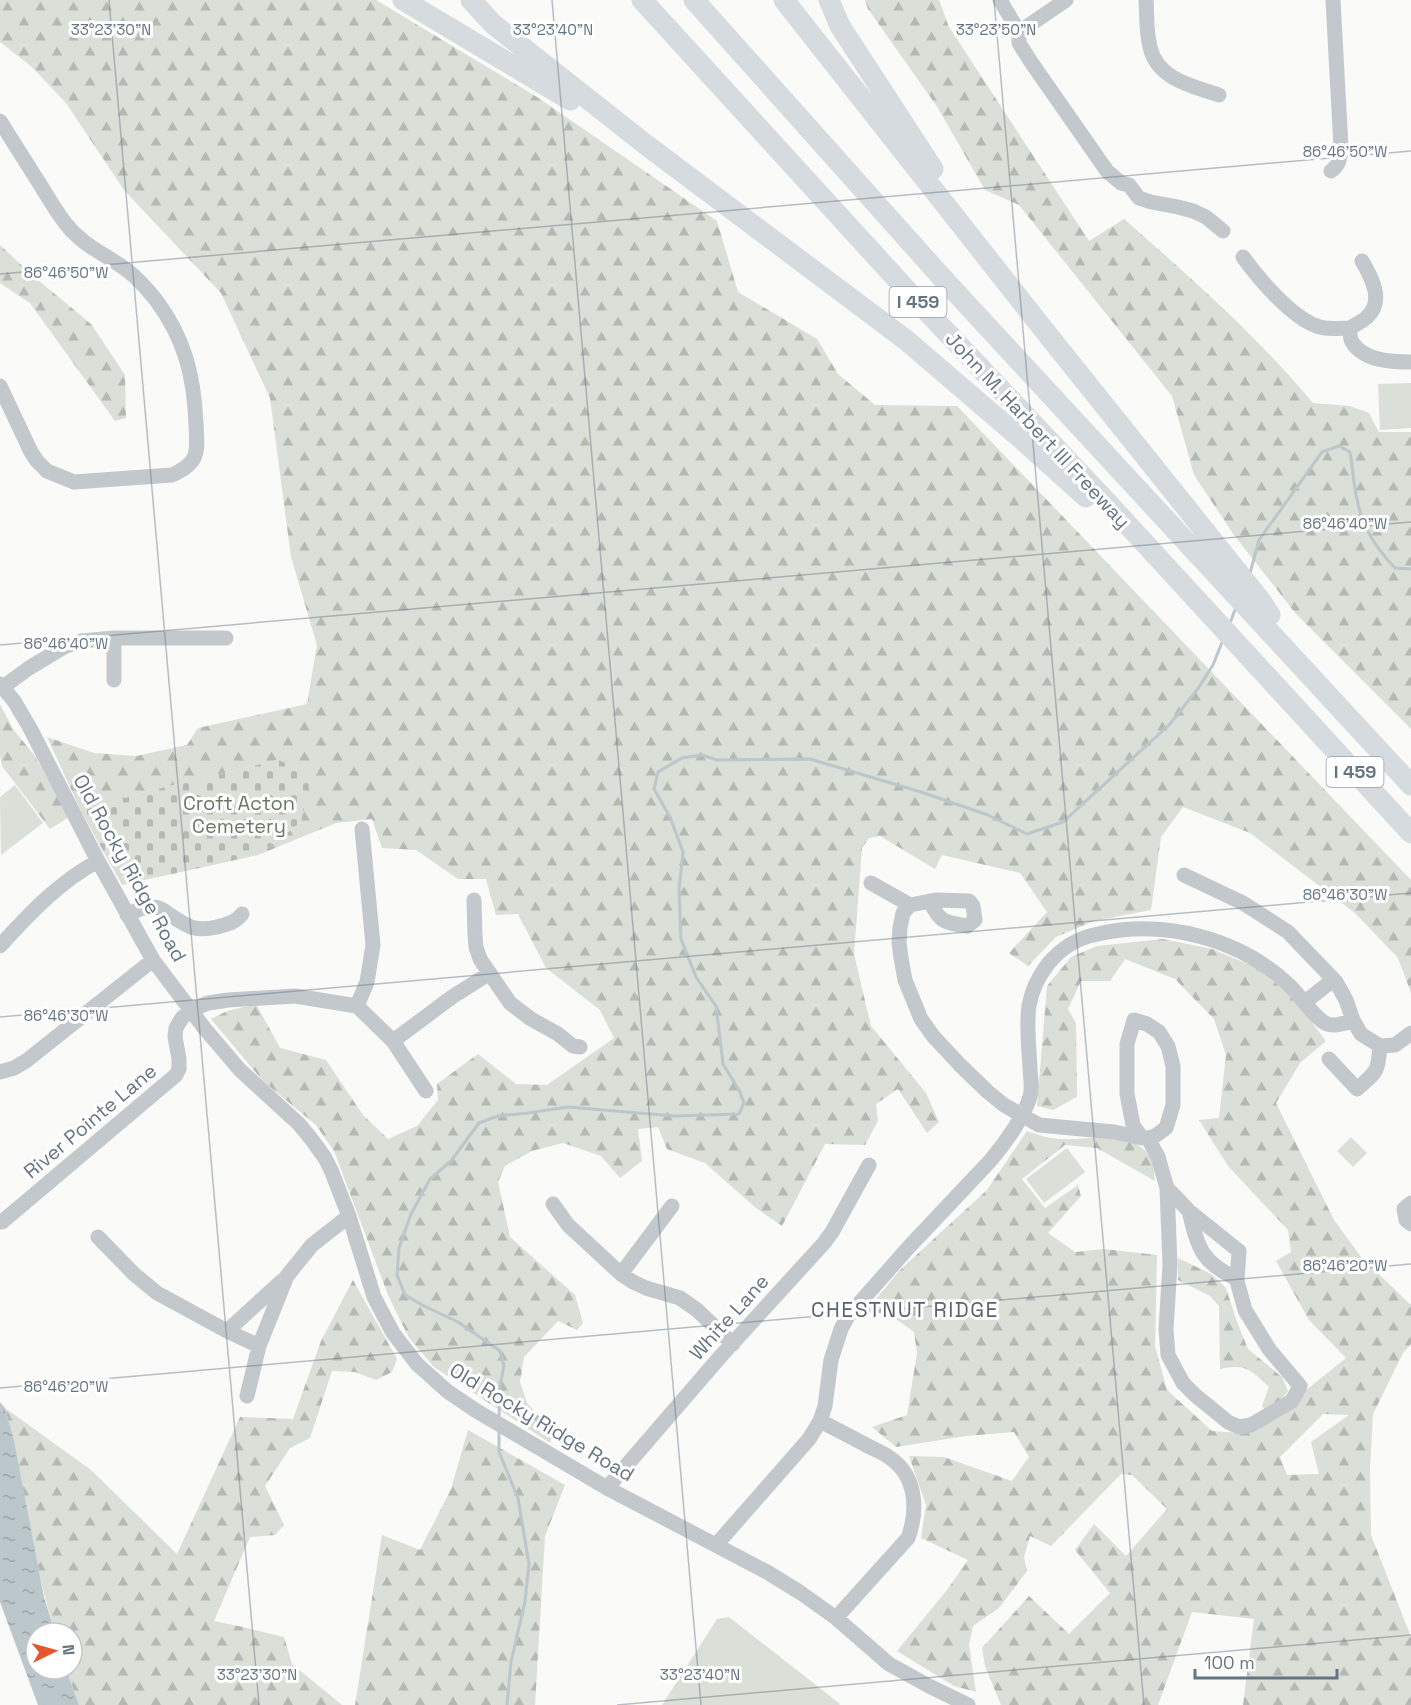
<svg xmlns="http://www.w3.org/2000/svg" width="1411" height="1705" font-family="'Space Grotesk',sans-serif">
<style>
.forest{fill:url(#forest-firs);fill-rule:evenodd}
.cemetery{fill:url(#cemetery-stones)}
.green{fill:#dadfd7}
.water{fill:url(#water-ripples)}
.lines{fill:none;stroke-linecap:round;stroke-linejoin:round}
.stream{stroke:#bbc7cb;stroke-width:3}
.minor{stroke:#c3c8cc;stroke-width:15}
.highway{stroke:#d6dbdf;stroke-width:21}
.ticks{fill:none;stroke:#657683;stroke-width:1.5;stroke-opacity:0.45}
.labels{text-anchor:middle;stroke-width:6;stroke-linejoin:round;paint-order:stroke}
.shield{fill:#fff;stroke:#939fa8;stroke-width:1.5}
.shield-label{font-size:18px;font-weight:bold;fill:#657683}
.street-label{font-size:20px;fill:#657683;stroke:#fff}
.park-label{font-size:20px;fill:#687a64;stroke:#fff}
.neighbourhood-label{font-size:21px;letter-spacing:1.5px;fill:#57646e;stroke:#fff}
.ticks-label{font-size:15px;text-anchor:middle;fill:#657683;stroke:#fff;stroke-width:6;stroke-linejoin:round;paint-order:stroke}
</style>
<defs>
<pattern id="forest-firs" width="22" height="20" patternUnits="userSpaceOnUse" patternTransform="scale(1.5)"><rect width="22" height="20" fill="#dadfd7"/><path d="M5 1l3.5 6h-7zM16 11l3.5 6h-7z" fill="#b4b9b4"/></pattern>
<pattern id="cemetery-stones" width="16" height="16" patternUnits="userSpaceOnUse" patternTransform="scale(1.5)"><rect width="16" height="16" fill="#dadfd7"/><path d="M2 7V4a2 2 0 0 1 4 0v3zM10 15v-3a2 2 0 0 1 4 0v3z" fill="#b4b9b4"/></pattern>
<pattern id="water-ripples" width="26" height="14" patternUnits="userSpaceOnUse" patternTransform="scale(1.5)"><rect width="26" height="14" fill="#bbc7cb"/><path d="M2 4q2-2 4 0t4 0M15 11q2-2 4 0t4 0" fill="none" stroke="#9ca6aa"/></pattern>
</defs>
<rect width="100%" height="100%" fill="#fafaf8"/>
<path class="forest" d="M 0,0 L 376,0 L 537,97 L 717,221 L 738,292 L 817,339 L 838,374 L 875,405 L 957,406 L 1411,880 L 1411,993 L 1398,958 L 1355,913 L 1250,833 L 1183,807 L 1161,837 L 1151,910 L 1094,921 L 1056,937 L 1028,966 L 1009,953 L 1047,912 L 1020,873 L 942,855 L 935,869 L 880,836 L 869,838 L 862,848 L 854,954 L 871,1026 L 926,1093 L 939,1122 L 927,1133 L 898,1089 L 876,1104 L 878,1121 L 865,1145 L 825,1144 L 782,1226 L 756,1208 L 705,1163 L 667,1149 L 658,1127 L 638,1129 L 642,1161 L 620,1178 L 601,1156 L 563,1143 L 532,1151 L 505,1166 L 498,1182 L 510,1237 L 575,1295 L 583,1323 L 577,1330 L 558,1321 L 524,1357 L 520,1382 L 527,1403 L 553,1431 L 550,1443 L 434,1367 L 409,1338 L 388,1295 L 334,1151 L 316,1125 L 263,1081 L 211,1019 L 227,1011 L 256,1004 L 280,1048 L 326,1060 L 363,1115 L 388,1139 L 417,1126 L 438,1100 L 437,1084 L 478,1054 L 516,1084 L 547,1085 L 614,1038 L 600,1010 L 546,968 L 518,914 L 496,915 L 486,879 L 458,879 L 416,850 L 382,848 L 372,819 L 336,823 L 258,855 L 301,822 L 278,760 L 145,792 L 81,811 L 47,737 L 94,753 L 136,756 L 187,745 L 198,728 L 307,704 L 317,645 L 291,557 L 270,398 L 221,293 L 124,190 L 66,103 L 32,67 L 0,42 Z
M 865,0 L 939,0 L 949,27 L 1089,241 L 1124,219 C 1190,277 1256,335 1313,403 L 1350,406 L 1369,413 L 1379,432 L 1411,432 L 1411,729 L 1296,614 L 1234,535 L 1194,475 L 1172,396 L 1019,205 L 985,190 L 938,108 L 868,9 Z
M 0,245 L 32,275 L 91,324 L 125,375 L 126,418 L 115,421 L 30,303 L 0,283 Z
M 0,704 L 13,729 L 35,756 L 69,817 L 50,829 L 2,766 L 0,756 Z
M 1163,939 L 1212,949 L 1255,967 L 1293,997 L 1326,1041 L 1300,1063 L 1276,1103 L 1334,1220 L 1361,1257 L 1410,1304 L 1411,1304 L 1411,1344 L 1403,1353 L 1373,1414 L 1370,1468 L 1371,1535 L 1411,1637 L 1411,1705 L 1243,1705 L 1254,1619 L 1192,1612 L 1158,1705 L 1001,1705 L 985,1666 L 982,1648 L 1029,1596 L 1069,1634 L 1110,1593 L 1075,1550 L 1094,1524 L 1126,1556 L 1167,1509 L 1132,1475 L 1121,1474 L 1051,1546 L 1030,1536 L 1024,1557 L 1027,1571 L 999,1608 L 973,1626 L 969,1645 L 976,1692 L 954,1686 L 897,1651 L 947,1590 L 968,1560 L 921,1538 L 926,1505 L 909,1456 L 944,1457 L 1012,1481 L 1029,1457 L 1014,1432 L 966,1436 L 896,1447 L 872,1427 L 907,1415 L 917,1353 L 914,1332 L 892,1316 L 867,1310 L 900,1270 L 987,1190 L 1027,1131 C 1037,1135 1048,1138 1059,1139 C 1088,1141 1132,1128 1151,1158 C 1154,1163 1154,1174 1155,1181 L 1097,1148 L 1065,1145 L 1022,1179 L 1045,1208 L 1078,1185 L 1081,1196 L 1048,1233 L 1075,1252 L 1104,1249 L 1157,1255 L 1155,1346 L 1167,1390 L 1212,1431 L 1240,1433 L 1305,1391 L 1346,1358 L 1309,1320 L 1276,1261 L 1291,1252 L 1288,1230 L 1228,1166 L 1199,1120 L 1219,1118 L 1226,1055 L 1214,1019 L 1175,979 L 1125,959 L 1110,981 L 1081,981 L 1068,1009 L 1076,1023 L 1077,1097 L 1053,1110 L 1037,1106 L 1047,986 L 1071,957 L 1097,946 ZM 1323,1414 L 1349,1415 L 1311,1442 L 1319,1474 L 1287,1475 L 1280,1457 Z
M 1178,1258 L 1211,1274 L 1226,1288 L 1236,1319 L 1248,1349 L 1282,1377 L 1288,1391 L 1277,1405 L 1266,1411 L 1262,1406 L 1269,1387 C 1251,1370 1246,1363 1220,1369 L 1219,1306 L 1210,1296 L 1178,1280 Z
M 353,1280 L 397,1359 L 392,1372 L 376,1380 L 355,1372 L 332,1371 L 310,1438 L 290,1448 L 265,1486 L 284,1525 L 275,1535 L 250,1537 L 214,1621 L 243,1627 L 284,1637 L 292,1664 L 342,1705 L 79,1705 L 66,1669 L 72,1669 L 72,1633 L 55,1633 C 32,1559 25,1482 5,1408 L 91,1470 L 177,1554 L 240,1417 L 293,1419 L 321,1341 Z
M 468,1430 L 565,1485 L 545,1536 L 535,1705 L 355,1705 L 382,1535 L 420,1550 L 451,1489 Z"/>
<path class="cemetery" d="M 278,760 L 302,769 L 309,785 L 301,822 L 258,855 L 122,885 L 81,811 L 145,792 Z"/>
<path class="green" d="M 1411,383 L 1411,428 L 1380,430 L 1378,384 Z
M 15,785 L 43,823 L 1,855 L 0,797 Z
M 1351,1137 L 1367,1153 L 1353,1167 L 1337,1151 Z
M 1067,1148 L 1085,1172 L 1044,1203 L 1026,1179 Z
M 729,1617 L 840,1704 L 839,1705 L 662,1705 L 717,1619 Z"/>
<path class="water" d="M 0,1402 L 5,1408 L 14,1441 L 44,1597 L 55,1633 L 36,1633 L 36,1669 L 66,1669 L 79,1705 L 38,1705 L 0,1602 Z"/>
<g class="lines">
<path class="stream" d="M 1250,573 L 1259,540 L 1322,452 L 1339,446 L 1350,452 C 1353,467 1353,483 1357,499 C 1362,527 1376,548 1395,568 L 1411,569
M 1230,623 L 1236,607
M 499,1419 L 500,1385 L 504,1366 L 500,1351 L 458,1322 L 424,1306 L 405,1295 L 397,1275 L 399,1248 L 411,1214 L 430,1179 L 451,1161 L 479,1123 L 498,1116 L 528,1113 L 568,1107 L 675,1116 L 739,1114 L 744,1103 L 739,1090 L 723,1064 L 716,1006 L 696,977 L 681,939 L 679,890 L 683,852 L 670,817 L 654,789 L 658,772 L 682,758 L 702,755 L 717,760 L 810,759 L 921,792 L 988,815 L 1027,834 L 1063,822 L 1169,725 L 1197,690 L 1213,665 L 1223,640
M 499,1429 L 499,1452 L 518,1498 L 529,1564 L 525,1601 L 511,1662 L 507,1705"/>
<path class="minor" d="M 1000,0 L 1019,32 L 1019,43 L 1031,62 L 1107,171 L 1121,183 L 1129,185 L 1139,198 L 1151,202 L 1178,207 L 1193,211 L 1206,217 L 1223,231
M 1146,0 C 1147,15 1146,32 1150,47 C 1157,79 1192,86 1219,95
M 1019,32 L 1066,0
M 0,121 C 14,143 27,164 41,186 C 49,199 57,213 66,224 C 84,247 106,254 128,271 C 139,279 147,289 156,300 C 185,339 194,376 196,424 C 197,451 201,462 172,475 L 74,482 L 47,471 L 37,461 L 31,452 L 0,386
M 1331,171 C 1340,165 1340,157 1341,147 L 1333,0
M 1243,257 C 1259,279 1297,325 1325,328 C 1333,329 1342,328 1350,328 C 1350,333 1350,339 1352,342 C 1364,361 1391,362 1411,362
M 1350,328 C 1355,325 1361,322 1366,318 C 1385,302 1372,278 1362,261
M 114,638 L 114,680
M 0,684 L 14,701 L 30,728 L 98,861 L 153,960 L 205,1029 L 240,1070 L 299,1124 L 312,1140 L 325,1158 L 331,1170 L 349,1216 L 374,1297 L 393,1333 L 417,1364 L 447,1391 L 475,1410 L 607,1488 L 767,1572 L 801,1593 L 836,1618 L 889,1664 L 929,1686 L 968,1705
M 3,687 L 29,668 L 64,647 L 81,641 L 114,638 L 226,638
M 1184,875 L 1243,903 L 1288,932 L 1336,982 L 1346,1000 L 1353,1020 L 1361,1034 L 1380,1046 C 1378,1073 1377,1071 1357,1089 L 1329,1059
M 871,883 L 910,905
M 474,900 L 475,935 L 476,947 L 480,959 L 510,1003 L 531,1019 L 558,1034 L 573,1046 L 580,1047
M 930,901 C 940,923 944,922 967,926 L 975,920 L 973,906 L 969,901 L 936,900 L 910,905 L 903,913 L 900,928 L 899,943 L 901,958 L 905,980 L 921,1019 L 933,1036 L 960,1065 L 988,1092 L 1004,1105 L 1039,1125 L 1114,1132 L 1142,1138 L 1148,1138 L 1155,1136 L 1166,1128 L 1173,1105 L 1173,1066 L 1168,1046 L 1159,1032 L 1147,1024 L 1134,1020 L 1127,1044 L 1127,1094 L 1133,1125 L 1142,1138
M 127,915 C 135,911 144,906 153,907 C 160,907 165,911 170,915 C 188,927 195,932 217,927 C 227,924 235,923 242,914
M 0,946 C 29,914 59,882 98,861
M 1305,1002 L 1333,980
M 357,1006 L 367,982 L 373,945 L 362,829
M 393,1041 L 452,997 L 490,973
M 1380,1046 L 1395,1045 L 1411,1033
M 0,1072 L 14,1068 L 26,1061 L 153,960
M 1148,1138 L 1158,1157 L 1167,1188 L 1189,1211 L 1239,1251 L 1237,1281 L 1245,1310 L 1269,1349 L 1300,1386 L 1292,1401 L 1251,1425 L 1239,1427 L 1228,1422 L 1195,1395 L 1183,1383 L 1168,1355 L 1166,1329 L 1170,1265 L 1167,1188
M 1411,1203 L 1404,1209 L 1406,1220 L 1411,1224
M 553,1204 L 568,1225 L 621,1274 L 633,1282 L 646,1288 L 680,1298 L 697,1310 L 733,1344
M 1189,1211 C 1198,1248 1201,1262 1237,1279
M 2,1222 L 176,1075 L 179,1069 L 179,1059 L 175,1037 L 176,1028 L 182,1018 L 191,1010 L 208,1003 L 228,1000 L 295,996 L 357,1006 L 393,1041 L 426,1091
M 98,1237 L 134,1274 L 157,1293 L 227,1331 L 259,1346
M 621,1274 L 672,1206
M 227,1331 L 283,1280
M 247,1396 L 259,1346 L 287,1276 L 312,1245 L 349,1216
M 820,1421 C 836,1429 853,1438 870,1447 C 876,1450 884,1453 890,1458 C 917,1476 918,1511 908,1538 L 836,1618
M 607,1488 L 720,1357 L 824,1243 L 832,1232 L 869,1165
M 716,1545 L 809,1439 L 820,1421 L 825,1406 L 831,1360 L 841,1329 L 848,1316 L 908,1248 L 990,1161 C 1003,1146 1029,1111 1031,1091 C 1032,1083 1030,1075 1030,1068 C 1028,1026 1021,999 1048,964 C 1062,947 1077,938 1098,934 C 1164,919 1239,938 1289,985 C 1299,994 1315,1019 1327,1024 C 1335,1027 1346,1023 1353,1020"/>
<path class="highway" d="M 403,0 L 570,100
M 471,0 L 493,24 L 645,144 L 906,340 L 1018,436 L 1086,497
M 642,0 L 903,286 L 1104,499 L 1411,833
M 694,0 L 937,272 L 1411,785
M 784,0 L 1044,330 L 1261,601 L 1270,615
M 829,0 L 840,26 L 933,169"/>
</g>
<path class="ticks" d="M 109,0 L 259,1705M 552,0 L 701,1705M 994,0 L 1144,1705M 0,274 L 1411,151M 0,645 L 1411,522M 0,1017 L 1411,893M 0,1388 L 1411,1264M 617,1705 L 1411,1635"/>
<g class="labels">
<g class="shield">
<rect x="889.5" y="287" width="57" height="30" rx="4.5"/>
<rect x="1326.5" y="757" width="57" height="30" rx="4.5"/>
</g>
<g class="shield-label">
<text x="918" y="308">I 459</text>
<text x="1355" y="778">I 459</text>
</g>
<g class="street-label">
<text transform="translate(1038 430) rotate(47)" y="7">John M. Harbert III Freeway</text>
<text transform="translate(130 868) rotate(61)" y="7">Old Rocky Ridge Road</text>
<text transform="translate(90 1121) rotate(-40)" y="7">River Pointe Lane</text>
<text transform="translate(729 1317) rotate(-48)" y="7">White Lane</text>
<text transform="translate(542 1422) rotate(31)" y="7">Old Rocky Ridge Road</text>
</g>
<g class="park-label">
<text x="239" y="810">Croft Acton<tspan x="239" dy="23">Cemetery</tspan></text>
</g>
<g class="neighbourhood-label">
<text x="905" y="1317">CHESTNUT RIDGE</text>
</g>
</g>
<g class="ticks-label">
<text x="111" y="35">33°23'30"N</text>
<text x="553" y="35">33°23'40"N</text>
<text x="996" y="35">33°23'50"N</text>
<text x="1345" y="157">86°46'50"W</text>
<text x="66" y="278">86°46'50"W</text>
<text x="1345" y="529">86°46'40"W</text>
<text x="66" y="649">86°46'40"W</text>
<text x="1345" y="900">86°46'30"W</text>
<text x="66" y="1021">86°46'30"W</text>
<text x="1345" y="1271">86°46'20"W</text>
<text x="66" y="1392">86°46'20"W</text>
<text x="257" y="1680">33°23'30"N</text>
<text x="700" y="1680">33°23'40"N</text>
</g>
<g transform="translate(54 1651) rotate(85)"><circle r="28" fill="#ffffff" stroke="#c1c8cd" stroke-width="1.5"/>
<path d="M0-4.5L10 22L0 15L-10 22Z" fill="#e4572e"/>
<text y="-9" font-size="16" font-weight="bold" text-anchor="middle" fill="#657683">N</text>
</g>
<path d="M1195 1669v9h142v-9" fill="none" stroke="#657683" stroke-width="3"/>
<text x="1204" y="1669" font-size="18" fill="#657683" stroke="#ffffff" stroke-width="4.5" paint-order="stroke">100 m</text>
</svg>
